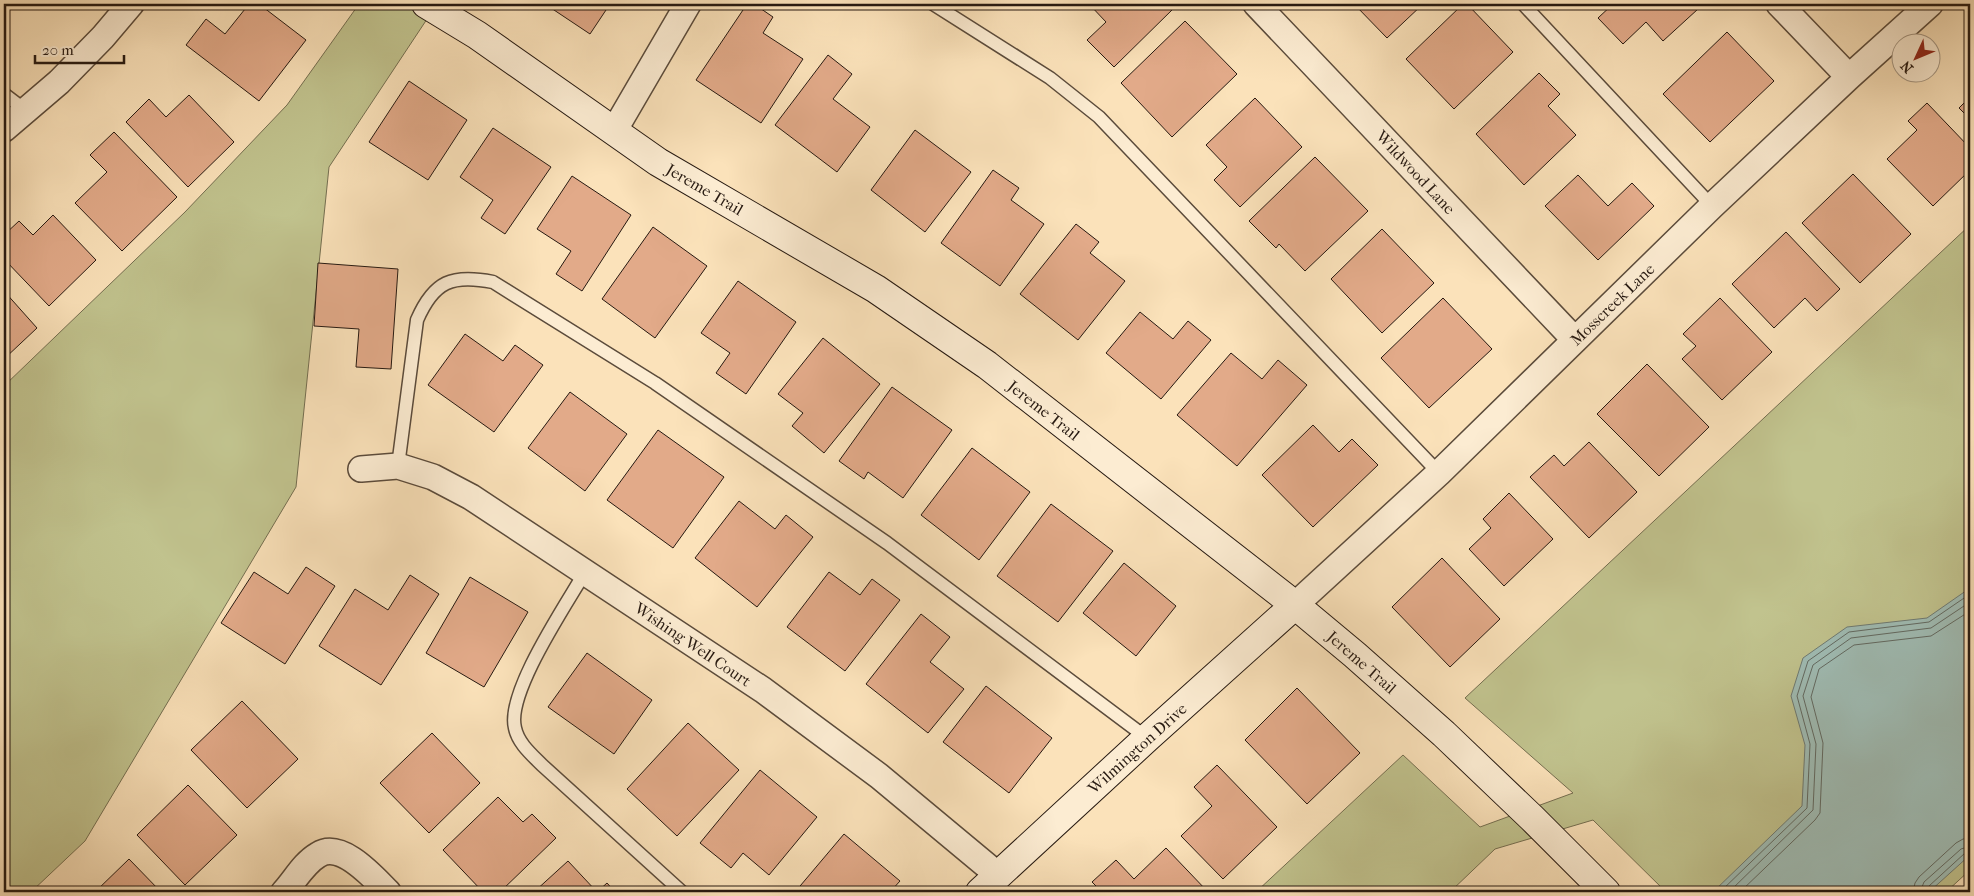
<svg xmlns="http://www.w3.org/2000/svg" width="1974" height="896" font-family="'IM FELL French Canon',serif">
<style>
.green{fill:#c1c38e;stroke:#746e50}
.water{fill:#a0bdb5;stroke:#6f7b73}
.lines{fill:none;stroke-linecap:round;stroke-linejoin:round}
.shore{stroke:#636b63;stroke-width:1}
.building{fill:#e2aa89;stroke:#261911}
.lane-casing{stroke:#5b4b3b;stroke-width:15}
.street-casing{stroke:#5b4b3b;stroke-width:28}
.secondary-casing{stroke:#261911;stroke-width:30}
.lane{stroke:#fcecd2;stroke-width:12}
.street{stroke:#fcecd2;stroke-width:25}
.secondary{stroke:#fcecd2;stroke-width:28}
.labels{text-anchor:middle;stroke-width:4;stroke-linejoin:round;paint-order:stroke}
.street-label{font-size:16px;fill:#261911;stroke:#fcecd2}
</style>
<rect width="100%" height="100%" fill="#fbe2ba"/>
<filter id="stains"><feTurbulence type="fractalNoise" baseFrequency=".004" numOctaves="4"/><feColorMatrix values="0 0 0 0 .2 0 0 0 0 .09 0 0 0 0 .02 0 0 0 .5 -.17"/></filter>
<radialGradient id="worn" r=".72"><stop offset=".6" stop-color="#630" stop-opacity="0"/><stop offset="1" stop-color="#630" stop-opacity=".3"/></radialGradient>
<path class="green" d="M 359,4 L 437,4 L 329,167 L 296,487 L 85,841 L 31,892 L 4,892 L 4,386 L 185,212 L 287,105 Z
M 1970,225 L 1970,870 L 1946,892 L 1666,892 L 1593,820 L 1495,849 L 1450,892 L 1256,892 L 1403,755 L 1480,827 L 1573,793 L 1465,698 Z"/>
<path class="water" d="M 1970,588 L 1970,855 L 1929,892 L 1713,892 L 1802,806 L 1805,745 L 1791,696 L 1803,658 L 1847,627 L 1927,618 Z"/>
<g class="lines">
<path class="shore" d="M 1720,892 L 1807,808 L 1810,744 L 1797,696 L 1808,661 L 1849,632 L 1929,622 L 1970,594
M 1729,892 L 1813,810 L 1816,744 L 1803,696 L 1813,665 L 1851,638 L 1931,628 L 1970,602
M 1740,892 L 1815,820 L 1820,813 L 1823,743 L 1811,697 L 1819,669 L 1854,645 L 1931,636 L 1970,611
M 1913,892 L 1915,883 L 1919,877 L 1956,843 L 1963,839 L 1970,838
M 1920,892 L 1924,882 L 1961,849 L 1970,846
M 1927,892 L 1929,886 L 1965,853 L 1970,852"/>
</g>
<path class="building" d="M 249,4 L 259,4 L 306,40 L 259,101 L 186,45 L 206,19 L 225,34 Z
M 545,4 L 610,4 L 590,34 Z
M 747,4 L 754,4 L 773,17 L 763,33 L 803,59 L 761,123 L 696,80 Z
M 1089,4 L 1170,4 L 1174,8 L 1114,67 L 1087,40 L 1106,22 Z
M 1354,4 L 1423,4 L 1387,38 Z
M 1463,4 L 1467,4 L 1513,52 L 1454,109 L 1406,59 Z
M 1613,4 L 1694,4 L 1698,9 L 1663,41 L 1646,22 L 1623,44 L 1598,18 Z
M 1185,21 L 1237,74 L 1172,137 L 1121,83 Z
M 1727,32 L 1774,81 L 1710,142 L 1663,94 Z
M 828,55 L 852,74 L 833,99 L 870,127 L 837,172 L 775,125 Z
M 1539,73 L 1560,94 L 1548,106 L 1576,135 L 1524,185 L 1476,134 Z
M 409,81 L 467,120 L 428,180 L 369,142 Z
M 189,95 L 234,142 L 188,187 L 126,122 L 149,99 L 166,117 Z
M 1970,97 L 1970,119 L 1959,108 Z
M 1255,98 L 1302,147 L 1240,207 L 1214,180 L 1227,167 L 1206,145 Z
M 1927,103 L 1970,148 L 1970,170 L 1933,206 L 1887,159 L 1917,130 L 1908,121 Z
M 493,128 L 551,167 L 505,234 L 481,218 L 493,200 L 460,177 Z
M 915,130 L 971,172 L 925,232 L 871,190 Z
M 114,132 L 177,197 L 122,251 L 75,203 L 107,172 L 90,155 Z
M 1315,157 L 1368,211 L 1305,271 L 1279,244 L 1276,248 L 1249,221 Z
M 993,170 L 1019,188 L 1011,200 L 1044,224 L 1000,286 L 941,243 Z
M 1853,174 L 1911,234 L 1860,283 L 1802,223 Z
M 1578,175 L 1608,206 L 1632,183 L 1654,206 L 1598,260 L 1545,206 Z
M 572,176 L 631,215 L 582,291 L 556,274 L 571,251 L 537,229 Z
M 53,215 L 96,260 L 49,306 L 4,259 L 4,235 L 19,221 L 33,235 Z
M 1076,224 L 1099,242 L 1090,253 L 1125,281 L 1078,340 L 1020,294 Z
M 653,227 L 707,266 L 655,338 L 602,299 Z
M 1382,229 L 1434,283 L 1382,333 L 1331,279 Z
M 1786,232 L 1840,289 L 1817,311 L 1805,298 L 1774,328 L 1732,284 Z
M 318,263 L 398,269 L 391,369 L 356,367 L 359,329 L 314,326 Z
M 738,281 L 796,322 L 746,394 L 716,373 L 730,353 L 701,333 Z
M 4,291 L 37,328 L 4,359 Z
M 1443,298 L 1492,349 L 1429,408 L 1381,358 Z
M 1720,298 L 1772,352 L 1722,400 L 1682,359 L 1696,346 L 1683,334 Z
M 1140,312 L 1173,339 L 1188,321 L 1211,340 L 1161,399 L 1106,353 Z
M 465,334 L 503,361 L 515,345 L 543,365 L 494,432 L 428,385 Z
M 823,338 L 880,384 L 824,453 L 792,426 L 803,413 L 778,394 Z
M 1231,353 L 1262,379 L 1278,360 L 1307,385 L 1237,466 L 1177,415 Z
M 1647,364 L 1709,427 L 1659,476 L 1597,414 Z
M 892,387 L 952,430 L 903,498 L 868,472 L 864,479 L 839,461 Z
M 570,392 L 627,434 L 585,491 L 528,448 Z
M 1313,425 L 1339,452 L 1352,439 L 1378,465 L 1313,527 L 1262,475 Z
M 658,430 L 724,477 L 673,548 L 607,500 Z
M 1589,442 L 1637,492 L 1589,538 L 1530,477 L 1554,455 L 1564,466 Z
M 972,448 L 1030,492 L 979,560 L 921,515 Z
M 1509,493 L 1553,539 L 1504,586 L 1469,549 L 1491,528 L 1483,519 Z
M 739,501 L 775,529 L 786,515 L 813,537 L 757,607 L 695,558 Z
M 1051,504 L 1113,551 L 1058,622 L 997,576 Z
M 1442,558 L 1500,619 L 1450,667 L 1392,607 Z
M 1124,563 L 1176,606 L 1136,656 L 1083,613 Z
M 306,567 L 335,586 L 285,664 L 221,623 L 254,572 L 288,594 Z
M 829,572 L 860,595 L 872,579 L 900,600 L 845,671 L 787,627 Z
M 410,575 L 439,594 L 381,685 L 319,646 L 355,589 L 388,610 Z
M 470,577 L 528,612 L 484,687 L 426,653 Z
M 921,614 L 950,637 L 930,662 L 964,689 L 928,733 L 866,684 Z
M 587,653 L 652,700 L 614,754 L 548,707 Z
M 986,686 L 1052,738 L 1009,793 L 943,742 Z
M 1297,688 L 1360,753 L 1307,804 L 1245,740 Z
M 242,701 L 298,759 L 247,808 L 191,750 Z
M 688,723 L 739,770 L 677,836 L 627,789 Z
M 432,733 L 480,783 L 429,833 L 380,783 Z
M 1217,765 L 1277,827 L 1223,879 L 1181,836 L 1212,806 L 1194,787 Z
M 760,770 L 817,817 L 769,875 L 743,853 L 731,868 L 700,843 Z
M 188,785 L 237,835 L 185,885 L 137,835 Z
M 498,797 L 523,822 L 532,814 L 556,838 L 500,892 L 483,892 L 443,850 Z
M 844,834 L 900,881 L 890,892 L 795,892 Z
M 1166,848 L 1208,892 L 1102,892 L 1092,882 L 1116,860 L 1134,879 Z
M 129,859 L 161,892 L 95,892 Z
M 568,861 L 597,892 L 607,883 L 615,892 L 534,892 Z"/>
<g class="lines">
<defs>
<path id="lane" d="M 933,4 L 1050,78 L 1099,117 L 1439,473
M 1523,4 L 1712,206
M 4,94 L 25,110
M 398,466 L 417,320 C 434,281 452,274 493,282 L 655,383 L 887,543 L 1147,738
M 585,572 C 566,605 506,693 515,728 C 518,743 531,754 542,765 L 682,892"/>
<path id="street" d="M 1256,4 L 1575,340
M 1779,4 L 1849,77
M 4,129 L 59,82 L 103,37 L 131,4
M 614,131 L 688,4
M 361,469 L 398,466 L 433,477 L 471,497 L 763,690 L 879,776 L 998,875
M 1295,605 L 1439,473 L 1712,206 L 1849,77 L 1930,4
M 284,892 C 295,880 304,863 318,855 C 341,840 373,877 388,892"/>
<path id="secondary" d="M 426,4 L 477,35 L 658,162 L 876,289 L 987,365 L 1295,605 L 1355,655 L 1444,734 L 1532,818 L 1606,892
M 980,892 L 1147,738 L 1295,605"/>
</defs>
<use href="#lane" class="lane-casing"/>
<use href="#street" class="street-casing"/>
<use href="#secondary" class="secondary-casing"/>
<use href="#lane" class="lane"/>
<use href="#street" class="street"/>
<use href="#secondary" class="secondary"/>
</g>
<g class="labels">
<g class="street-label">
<text transform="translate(1416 172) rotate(47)" y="6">Wildwood Lane</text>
<text transform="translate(705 189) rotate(30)" y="6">Jereme Trail</text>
<text transform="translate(1612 304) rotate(-44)" y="6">Mosscreek Lane</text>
<text transform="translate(1044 410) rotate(38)" y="6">Jereme Trail</text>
<text transform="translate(693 644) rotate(34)" y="6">Wishing Well Court</text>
<text transform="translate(1362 662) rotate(41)" y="6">Jereme Trail</text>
<text transform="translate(1137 748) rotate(-42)" y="6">Wilmington Drive</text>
</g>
</g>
<rect width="1974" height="896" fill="none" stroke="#fbe2ba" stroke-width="20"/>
<rect x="5" y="5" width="1964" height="886" fill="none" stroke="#261911" stroke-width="2.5"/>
<rect x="10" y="10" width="1954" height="876" fill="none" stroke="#261911"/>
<g transform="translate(1916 58) rotate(226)"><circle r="24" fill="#fcecd2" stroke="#a69885"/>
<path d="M0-4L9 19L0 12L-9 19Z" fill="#8f2418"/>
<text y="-8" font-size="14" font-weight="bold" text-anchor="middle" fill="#261911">N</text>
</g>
<path d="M35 55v8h89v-8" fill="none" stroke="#261911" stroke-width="2.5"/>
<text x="42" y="55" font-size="15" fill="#261911" stroke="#fcecd2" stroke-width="4" paint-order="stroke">20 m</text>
<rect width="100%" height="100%" filter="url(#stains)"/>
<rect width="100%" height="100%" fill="url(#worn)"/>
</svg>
